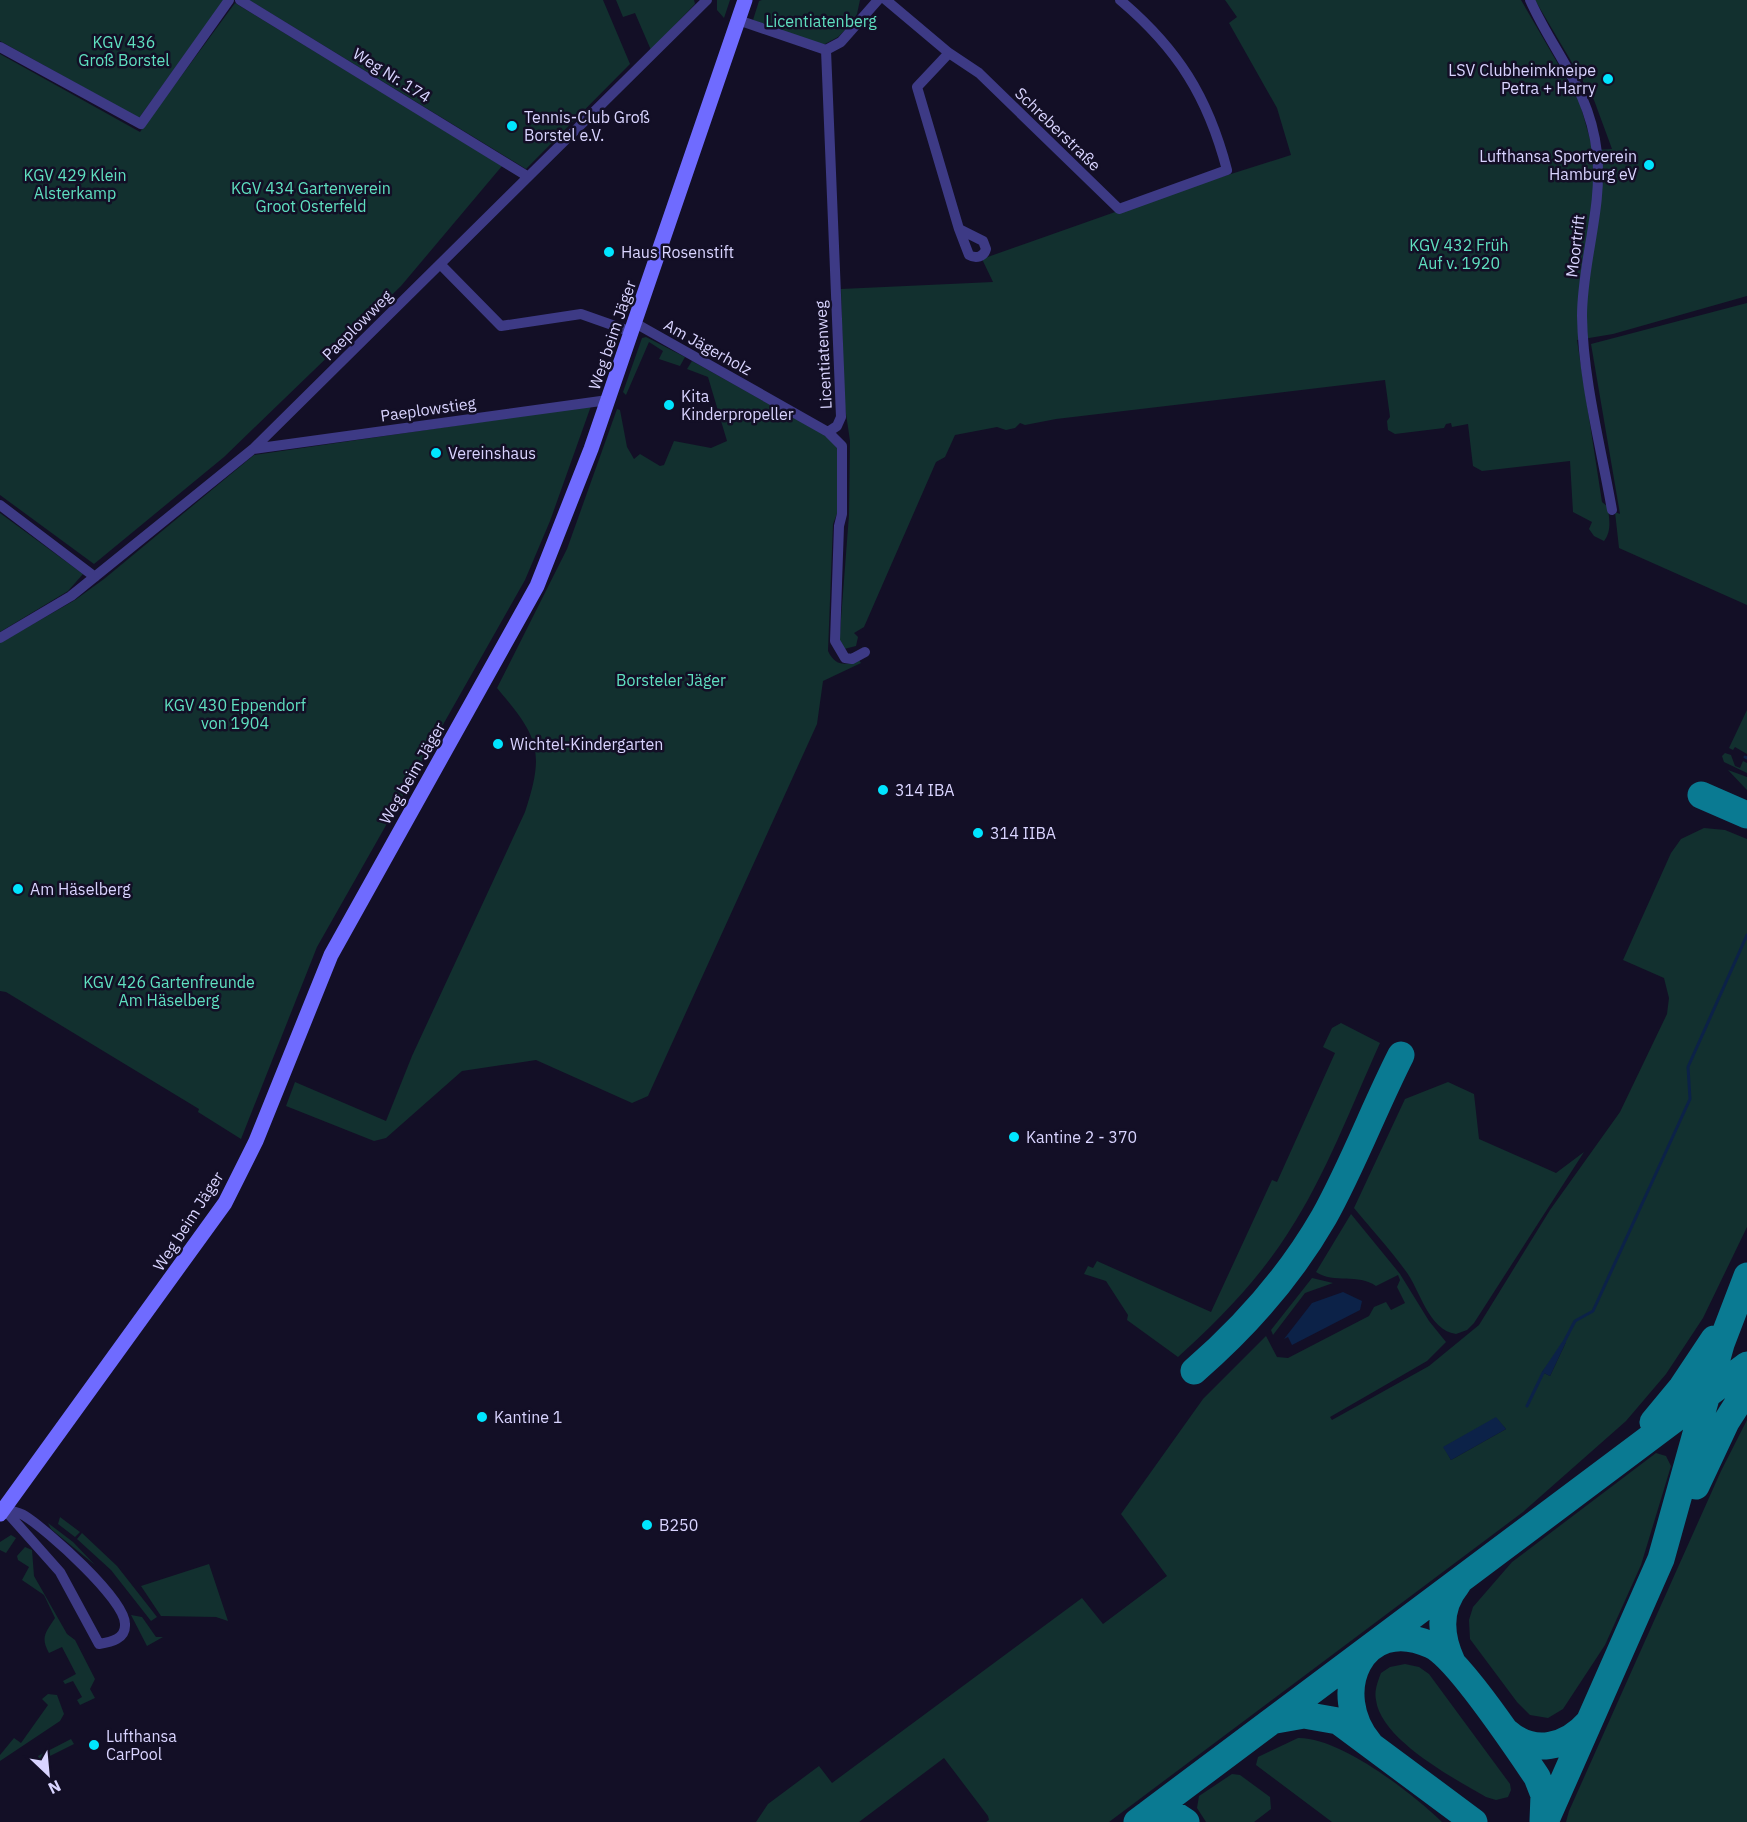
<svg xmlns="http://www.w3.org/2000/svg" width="1747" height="1822" font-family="'IBM Plex Sans',sans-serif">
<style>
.green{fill:#12302f;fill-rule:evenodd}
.water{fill:#0c2248}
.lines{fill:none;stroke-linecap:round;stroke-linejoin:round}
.stream{stroke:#0c2248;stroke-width:3}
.taxiway{stroke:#0a7a92;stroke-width:27}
.street{stroke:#3d3a85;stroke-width:10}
.secondary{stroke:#6f6bff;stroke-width:15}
.poi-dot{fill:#00e5ff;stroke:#130f26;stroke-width:2}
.labels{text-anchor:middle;stroke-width:5;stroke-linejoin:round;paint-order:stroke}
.park-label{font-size:16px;fill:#5fe0c0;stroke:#130f26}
.poi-label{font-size:16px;fill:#d9d4ff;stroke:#130f26;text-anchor:start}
.street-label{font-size:16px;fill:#d9d4ff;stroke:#130f26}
</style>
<rect width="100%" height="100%" fill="#130f26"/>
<path class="green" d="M 0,0 L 224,0 L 139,118 L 0,41 Z
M 249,0 L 603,0 L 630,64 L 526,169 Z
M 616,0 L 694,0 L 695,4 L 651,50 L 635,13 L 623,17 Z
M 717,0 L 730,0 L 724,18 L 717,10 Z
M 762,0 L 860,0 L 857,14 L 850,25 L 838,37 L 825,44 L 818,44 L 753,20 L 759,1 Z
M 1225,0 L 1521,0 L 1579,100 L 1593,150 L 1612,149 L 1594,100 L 1535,0 L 1747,0 L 1747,296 L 1613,334 L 1577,340 L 1602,502 L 1608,507 C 1609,519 1612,531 1604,541 L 1594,536 L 1589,529 L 1592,522 L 1573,512 L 1570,461 L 1482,471 L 1473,466 L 1468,424 L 1452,427 L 1451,423 L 1446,424 L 1444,428 L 1395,434 L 1388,430 L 1387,421 L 1390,417 L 1385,380 L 1056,419 L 1025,425 L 1020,423 L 1015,428 L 1006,430 L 997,427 L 955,435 L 945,457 L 936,462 L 864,627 L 854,633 L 858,637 L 856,646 L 844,649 L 839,645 L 849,515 L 850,441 L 844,400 L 841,289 L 993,282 L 982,259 L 1152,199 L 1291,155 L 1277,108 L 1229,23 L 1237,17 Z
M 235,3 L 502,166 L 401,286 L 224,457 L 94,564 L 0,495 L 0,54 L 140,132 Z
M 1747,303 L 1747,605 L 1619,548 L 1615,512 L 1620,514 L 1591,344 Z
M 646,337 L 685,357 L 680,366 L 659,359 L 663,351 L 649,342 L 626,395 L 623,392 L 642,338 Z
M 692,361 L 839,443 L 840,506 L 833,524 L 828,651 C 835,666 845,666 859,660 L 861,663 L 823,681 L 817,724 L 648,1096 L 632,1103 L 536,1060 L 462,1071 L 386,1138 L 374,1141 L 286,1106 L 295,1082 L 386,1121 L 412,1056 L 525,812 C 546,749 537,736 497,688 L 567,549 L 617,409 L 620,410 L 627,447 L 634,459 L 640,454 L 660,466 L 664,465 L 674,441 L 711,448 L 727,441 L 708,377 L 687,369 Z
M 591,406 L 550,521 L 525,580 L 317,947 L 241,1139 L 198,1112 L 199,1109 L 6,992 L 0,991 L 0,643 L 75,600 L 104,579 L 254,455 Z
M 0,513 L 83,574 L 68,591 L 0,632 Z
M 1747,710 L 1747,754 L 1735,747 L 1733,750 L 1729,748 Z
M 1725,753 L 1731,755 L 1735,766 L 1740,768 L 1743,761 L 1747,763 L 1747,773 L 1724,762 L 1722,756 Z
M 1728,770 L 1747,777 L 1747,790 Z
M 1704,828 L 1725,830 L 1747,839 L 1747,1227 L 1703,1318 L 1666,1374 L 1626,1421 L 1523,1512 L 1109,1822 L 986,1822 L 989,1820 L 988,1816 L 944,1758 L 859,1822 L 756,1822 L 768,1804 L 819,1766 L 832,1783 L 1082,1598 L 1103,1624 L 1167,1576 L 1121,1514 L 1203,1399 L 1266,1336 L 1277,1357 L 1288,1358 L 1369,1316 L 1374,1307 L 1386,1302 L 1391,1310 L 1405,1303 L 1397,1287 L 1400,1280 L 1398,1275 L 1376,1286 C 1358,1273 1334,1284 1316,1272 L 1351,1214 L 1400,1274 L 1429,1321 L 1446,1342 L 1427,1361 L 1330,1417 L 1332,1420 L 1429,1366 L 1479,1325 L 1550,1210 L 1620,1112 L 1667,1014 L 1669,998 L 1664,978 L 1623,960 L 1671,853 L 1681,839 ZM 1566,1342 L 1550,1376 L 1542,1372 ZM 1496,1418 L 1506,1429 L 1451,1460 L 1444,1447 Z
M 1341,1023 L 1380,1043 C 1351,1107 1326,1175 1288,1233 C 1258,1280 1219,1320 1178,1357 L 1127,1320 L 1128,1315 L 1106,1281 L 1084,1274 L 1088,1266 L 1093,1268 L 1097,1261 L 1211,1312 L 1272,1180 L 1277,1182 L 1335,1053 L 1323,1047 L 1332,1028 Z
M 1448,1082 L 1474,1094 L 1479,1139 L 1556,1173 L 1584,1152 L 1474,1323 L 1467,1330 L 1456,1334 C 1428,1330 1420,1289 1405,1270 C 1390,1249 1371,1229 1354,1208 L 1405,1099 Z
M 1312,1278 L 1333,1283 L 1305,1293 L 1273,1335 L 1271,1330 Z
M 1747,1420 L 1747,1822 L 1566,1822 L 1569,1811 L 1721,1471 Z
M 1656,1453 L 1666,1456 L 1671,1466 L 1641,1565 L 1605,1645 L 1563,1709 L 1548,1718 L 1530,1715 L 1517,1702 L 1470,1639 L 1469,1620 L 1473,1607 L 1512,1562 Z
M 60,1517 L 80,1532 L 75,1537 L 58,1524 Z
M 48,1523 L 73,1542 L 95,1565 L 51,1529 Z
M 82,1533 L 117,1566 L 157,1617 L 151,1621 L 111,1570 L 77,1539 Z
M 11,1535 L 16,1538 L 6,1553 L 0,1550 L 0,1542 Z
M 25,1547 L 32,1550 L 34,1576 L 67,1634 L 75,1640 L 95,1679 L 90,1689 L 95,1698 L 80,1705 L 77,1700 L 82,1697 L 73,1681 L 65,1684 L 63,1681 L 76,1674 L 62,1647 L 49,1653 C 40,1637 46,1632 55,1618 L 44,1595 L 22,1580 L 29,1567 L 18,1560 L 17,1556 Z
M 209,1564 L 228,1621 L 216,1617 L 161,1616 L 141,1586 Z
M 131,1615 L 142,1617 L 156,1637 L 163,1637 L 147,1646 Z
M 1405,1664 L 1419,1667 L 1429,1674 L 1510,1784 L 1511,1790 L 1508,1797 L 1496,1800 L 1486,1797 C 1455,1779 1381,1740 1376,1700 C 1374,1691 1378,1681 1381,1673 L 1390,1667 Z
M 48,1694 L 57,1695 L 64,1714 L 60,1721 L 0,1761 L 0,1755 L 14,1738 L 21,1743 L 48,1705 L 42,1699 Z
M 1298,1738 C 1340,1737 1412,1793 1442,1822 L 1332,1822 L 1256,1765 L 1258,1757 Z
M 71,1739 L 74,1744 L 40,1761 L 38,1756 Z
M 1232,1774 L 1240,1775 L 1270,1797 L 1271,1809 L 1254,1822 L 1206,1822 L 1197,1808 L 1199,1796 Z"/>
<path class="water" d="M 1343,1292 L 1362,1301 L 1360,1310 L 1292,1345 L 1288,1337 L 1284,1339 L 1312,1303 Z
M 1562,1342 L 1566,1342 L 1550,1376 L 1542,1372 Z
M 1496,1417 L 1506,1429 L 1451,1460 L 1443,1447 Z"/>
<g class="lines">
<path class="stream" d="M 1745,757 L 1747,758
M 1564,1342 L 1575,1321 L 1593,1311 L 1690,1099 L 1688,1067 L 1747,935
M 1527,1406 L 1543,1373"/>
<path class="taxiway" d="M 1701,795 L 1747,815
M 1194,1371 C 1246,1326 1290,1276 1324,1217 C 1353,1165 1374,1108 1401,1055
M 1653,1422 L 1682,1387 L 1714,1339
M 1696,1486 L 1726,1422 L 1747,1389
M 1452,1662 C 1440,1636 1438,1608 1457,1585
M 1276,1720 L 1304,1715 L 1338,1721 L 1474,1822
M 1507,1732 C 1534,1756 1567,1747 1589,1722
M 1370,1744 C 1327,1694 1361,1613 1431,1645 C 1457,1657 1518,1749 1537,1777 L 1544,1795 L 1543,1821
M 1149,1813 L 1168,1810 L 1186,1822
M 1137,1822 L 1747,1365
M 1545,1822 L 1661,1559 L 1721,1344 L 1747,1276"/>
<path class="street" d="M 240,0 L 527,176
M 886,0 L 949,53 L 979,73 L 1119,209 L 1227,170 C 1208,97 1178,49 1120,0
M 1530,0 C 1554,54 1590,89 1597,153 C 1603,208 1582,262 1582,316 C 1583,380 1601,447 1612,510
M 738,20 L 826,50 L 841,42 L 878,0
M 0,47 L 141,124 L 229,0
M 826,50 L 841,417 L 837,426 L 828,432
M 949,53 L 917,87 L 959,229
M 959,229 L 983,241 L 986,249 C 984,257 976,259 969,255 Z
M 440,264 L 501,326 L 581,314 L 632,332
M 635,323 L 828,432 L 842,446 L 842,514 L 839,526 L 835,641 L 845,658 L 852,659 L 865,652
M 253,449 L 608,400
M 0,505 L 95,577
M 0,638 L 71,596 L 253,449 L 707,0
M 4,1509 C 11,1511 19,1512 25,1516 C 47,1530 125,1599 125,1624 C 126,1639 111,1642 99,1644 L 60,1572 Z"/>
<path class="secondary" d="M 0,1514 L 225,1203 L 256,1141 L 331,955 L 537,586 L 591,449 L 745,0"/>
</g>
<g class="poi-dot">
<circle cx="1608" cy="79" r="6"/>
<circle cx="512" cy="126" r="6"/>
<circle cx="1649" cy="165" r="6"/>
<circle cx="609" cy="252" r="6"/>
<circle cx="669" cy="405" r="6"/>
<circle cx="436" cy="453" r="6"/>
<circle cx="498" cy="744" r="6"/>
<circle cx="883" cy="790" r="6"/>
<circle cx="978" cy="833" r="6"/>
<circle cx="18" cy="889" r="6"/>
<circle cx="1014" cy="1137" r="6"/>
<circle cx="482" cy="1417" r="6"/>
<circle cx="647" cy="1525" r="6"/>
<circle cx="94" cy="1745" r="6"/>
</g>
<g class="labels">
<g class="park-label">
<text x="821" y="27">Licentiatenberg</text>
<text x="124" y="48">KGV 436<tspan x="124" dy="18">Groß Borstel</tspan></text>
<text x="75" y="181">KGV 429 Klein<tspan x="75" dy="18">Alsterkamp</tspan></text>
<text x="311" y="194">KGV 434 Gartenverein<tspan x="311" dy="18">Groot Osterfeld</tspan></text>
<text x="1459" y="251">KGV 432 Früh<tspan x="1459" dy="18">Auf v. 1920</tspan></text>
<text x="671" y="686">Borsteler Jäger</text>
<text x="235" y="711">KGV 430 Eppendorf<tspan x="235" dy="18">von 1904</tspan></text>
<text x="169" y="988">KGV 426 Gartenfreunde<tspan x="169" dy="18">Am Häselberg</tspan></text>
</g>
<g class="poi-label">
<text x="1596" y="76" text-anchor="end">LSV Clubheimkneipe<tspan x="1596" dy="18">Petra + Harry</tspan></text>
<text x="524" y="123">Tennis-Club Groß<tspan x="524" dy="18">Borstel e.V.</tspan></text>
<text x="1637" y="162" text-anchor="end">Lufthansa Sportverein<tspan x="1637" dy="18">Hamburg eV</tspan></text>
<text x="621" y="258">Haus Rosenstift</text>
<text x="681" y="402">Kita<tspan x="681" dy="18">Kinderpropeller</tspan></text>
<text x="448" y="459">Vereinshaus</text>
<text x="510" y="750">Wichtel-Kindergarten</text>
<text x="895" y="796">314 IBA</text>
<text x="990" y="839">314 IIBA</text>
<text x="30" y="895">Am Häselberg</text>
<text x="1026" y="1143">Kantine 2 - 370</text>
<text x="494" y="1423">Kantine 1</text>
<text x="659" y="1531">B250</text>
<text x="106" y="1742">Lufthansa<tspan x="106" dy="18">CarPool</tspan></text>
</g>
<g class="street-label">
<text transform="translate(392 75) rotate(32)" y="6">Weg Nr. 174</text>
<text transform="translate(1058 129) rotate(44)" y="6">Schreberstraße</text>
<text transform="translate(1575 246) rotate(-83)" y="6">Moortrift</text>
<text transform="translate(357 325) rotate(-45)" y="6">Paeplowweg</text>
<text transform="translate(612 335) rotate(-71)" y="6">Weg beim Jäger</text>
<text transform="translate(708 347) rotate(29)" y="6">Am Jägerholz</text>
<text transform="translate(823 355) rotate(-93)" y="6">Licentiatenweg</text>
<text transform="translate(428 409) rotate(-8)" y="6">Paeplowstieg</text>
<text transform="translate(412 773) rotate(-60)" y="6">Weg beim Jäger</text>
<text transform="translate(188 1221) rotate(-57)" y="6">Weg beim Jäger</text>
</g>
</g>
<g transform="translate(48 1774) rotate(154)" stroke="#130f26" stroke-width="4.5" paint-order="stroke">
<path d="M0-4.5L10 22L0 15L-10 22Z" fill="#d9d4ff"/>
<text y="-9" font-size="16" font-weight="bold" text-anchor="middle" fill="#d9d4ff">N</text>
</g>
</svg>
